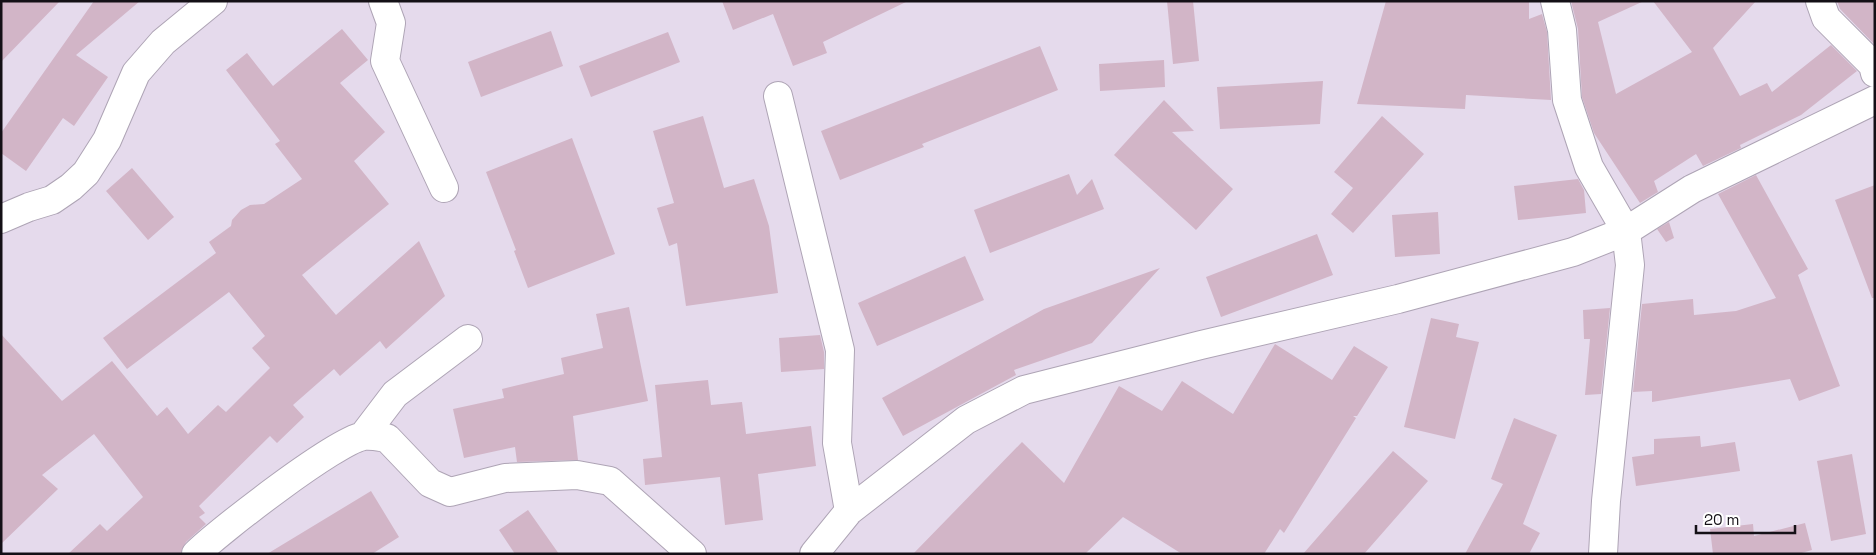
<svg xmlns="http://www.w3.org/2000/svg" width="1876" height="555" font-family="'Space Grotesk',sans-serif">
<style>
.building{fill:#d2b5c7}
.lines{fill:none;stroke-linecap:round;stroke-linejoin:round}
.minor-casing{stroke:#aea4b5;stroke-width:30}
.minor{stroke:#fff;stroke-width:28}
</style>
<rect width="100%" height="100%" fill="#e5daec"/>
<path class="building" d="M 1,1 L 60,1 L 1,62 Z
M 94,1 L 140,1 L 76,55 L 108,77 L 74,126 L 63,118 L 26,171 L 1,153 L 1,133 Z
M 722,1 L 908,1 L 823,42 L 827,53 L 793,66 L 773,14 L 733,30 Z
M 1167,1 L 1193,1 L 1199,61 L 1173,64 Z
M 1386,1 L 1529,1 L 1529,19 L 1542,14 L 1547,32 L 1551,100 L 1466,95 L 1465,109 L 1357,104 Z
M 1571,1 L 1644,1 L 1598,22 L 1616,94 L 1692,52 L 1653,1 L 1756,1 L 1713,48 L 1740,96 L 1767,83 L 1772,92 L 1831,45 L 1857,71 L 1801,115 L 1740,145 L 1741,148 L 1703,166 L 1696,154 L 1654,181 L 1658,192 L 1640,203 L 1594,133 L 1582,97 L 1578,29 Z
M 1837,1 L 1875,1 L 1875,45 L 1840,9 Z
M 342,29 L 368,60 L 340,83 L 385,132 L 354,161 L 389,204 L 302,275 L 336,315 L 419,241 L 445,296 L 386,349 L 380,341 L 340,376 L 334,369 L 293,405 L 304,417 L 277,443 L 270,436 L 199,506 L 205,513 L 199,517 L 206,524 L 186,542 L 181,554 L 68,554 L 100,524 L 107,531 L 143,497 L 94,434 L 42,475 L 58,489 L 1,544 L 1,334 L 62,401 L 112,361 L 157,416 L 167,407 L 188,434 L 218,405 L 226,412 L 270,368 L 252,348 L 265,336 L 229,292 L 127,369 L 103,338 L 216,253 L 209,242 L 231,226 L 232,220 L 241,210 L 250,205 L 264,204 L 302,179 L 275,144 L 280,141 L 226,70 L 247,53 L 273,86 Z
M 551,31 L 563,66 L 481,97 L 468,62 Z
M 668,32 L 680,62 L 591,97 L 579,66 Z
M 1040,46 L 1058,90 L 922,144 L 924,147 L 840,180 L 821,131 Z
M 1164,60 L 1165,87 L 1100,91 L 1099,64 Z
M 1323,81 L 1320,124 L 1220,129 L 1217,87 Z
M 1164,100 L 1194,131 L 1172,132 L 1233,189 L 1196,230 L 1114,155 Z
M 703,116 L 724,188 L 754,179 L 769,226 L 778,293 L 686,306 L 677,243 L 669,246 L 657,208 L 674,203 L 653,131 Z
M 1382,116 L 1424,154 L 1353,233 L 1331,214 L 1353,188 L 1334,172 Z
M 572,138 L 615,254 L 528,288 L 514,251 L 516,250 L 486,172 Z
M 132,168 L 174,217 L 148,240 L 106,191 Z
M 1069,174 L 1077,195 L 1092,179 L 1104,209 L 990,253 L 974,210 Z
M 1756,175 L 1808,269 L 1798,275 L 1840,386 L 1799,401 L 1790,379 L 1652,402 L 1652,391 L 1633,392 L 1642,304 L 1693,299 L 1694,315 L 1736,311 L 1776,298 L 1718,194 Z
M 1578,179 L 1584,190 L 1586,213 L 1518,220 L 1514,186 Z
M 1875,185 L 1875,298 L 1872,298 L 1835,200 Z
M 1438,212 L 1440,254 L 1395,257 L 1392,215 Z
M 1669,222 L 1674,238 L 1666,242 L 1657,229 Z
M 1317,234 L 1333,275 L 1221,317 L 1206,277 Z
M 965,256 L 984,300 L 877,346 L 858,303 Z
M 1160,268 L 1092,343 L 1014,370 L 1016,375 L 903,436 L 882,398 L 1044,309 Z
M 629,307 L 648,401 L 573,416 L 578,460 L 517,462 L 515,447 L 464,458 L 453,409 L 504,398 L 502,389 L 564,374 L 561,358 L 603,348 L 596,314 Z
M 1610,308 L 1601,394 L 1585,395 L 1590,339 L 1584,339 L 1583,310 Z
M 1431,318 L 1459,324 L 1456,337 L 1479,342 L 1455,439 L 1404,427 Z
M 820,335 L 824,352 L 824,369 L 781,372 L 779,338 Z
M 1275,344 L 1332,380 L 1354,346 L 1388,367 L 1357,416 L 1353,416 L 1356,418 L 1284,533 L 1280,529 L 1264,554 L 1182,554 L 1123,517 L 1085,554 L 913,554 L 1022,442 L 1064,483 L 1119,386 L 1162,411 L 1182,381 L 1233,414 Z
M 708,380 L 711,405 L 742,402 L 746,434 L 811,426 L 816,466 L 758,474 L 763,520 L 725,525 L 720,477 L 645,485 L 643,459 L 662,457 L 655,385 Z
M 1514,418 L 1557,435 L 1523,524 L 1540,533 L 1529,554 L 1465,554 L 1503,484 L 1491,479 Z
M 1700,436 L 1701,447 L 1735,442 L 1740,471 L 1636,486 L 1632,457 L 1654,454 L 1654,439 Z
M 1393,451 L 1428,481 L 1364,554 L 1303,554 Z
M 1852,454 L 1866,534 L 1831,541 L 1817,461 Z
M 371,491 L 399,537 L 372,554 L 267,554 Z
M 528,510 L 559,554 L 515,554 L 499,530 Z
M 1805,523 L 1812,550 L 1798,554 L 1713,554 L 1710,529 L 1753,524 L 1754,536 Z"/>
<g class="lines">
<defs>
<path id="minor" d="M 383,1 L 391,23 L 385,61 L 444,188
M 1555,1 L 1562,30 L 1567,100 L 1589,167 L 1626,231 L 1630,265 L 1606,501 L 1603,554
M 1820,1 L 1826,18 L 1873,65 L 1875,73
M 778,96 L 840,350 L 837,443 L 849,511
M 1,219 L 29,207 L 52,200 L 71,187 L 86,173 L 107,140 L 136,73 L 163,42 L 213,1
M 363,436 L 395,394 L 468,339
M 196,554 C 218,532 338,439 364,436 C 371,435 380,437 387,438 L 430,483 L 450,492 L 505,478 L 577,475 L 610,481 L 692,554
M 814,554 L 849,511 L 966,420 L 1024,390 L 1201,345 L 1398,299 L 1573,252 L 1626,231 L 1692,189 L 1875,100"/>
</defs>
<use href="#minor" class="minor-casing"/>
<use href="#minor" class="minor"/>
</g>
<rect width="1876" height="555" fill="none" stroke="#141016" stroke-width="5"/>
<path d="M1696 525v8h99v-8" fill="none" stroke="#141016" stroke-width="2.5"/>
<text x="1704" y="525" font-size="15" fill="#141016" stroke="#ffffff" stroke-width="4" paint-order="stroke">20 m</text>
</svg>
